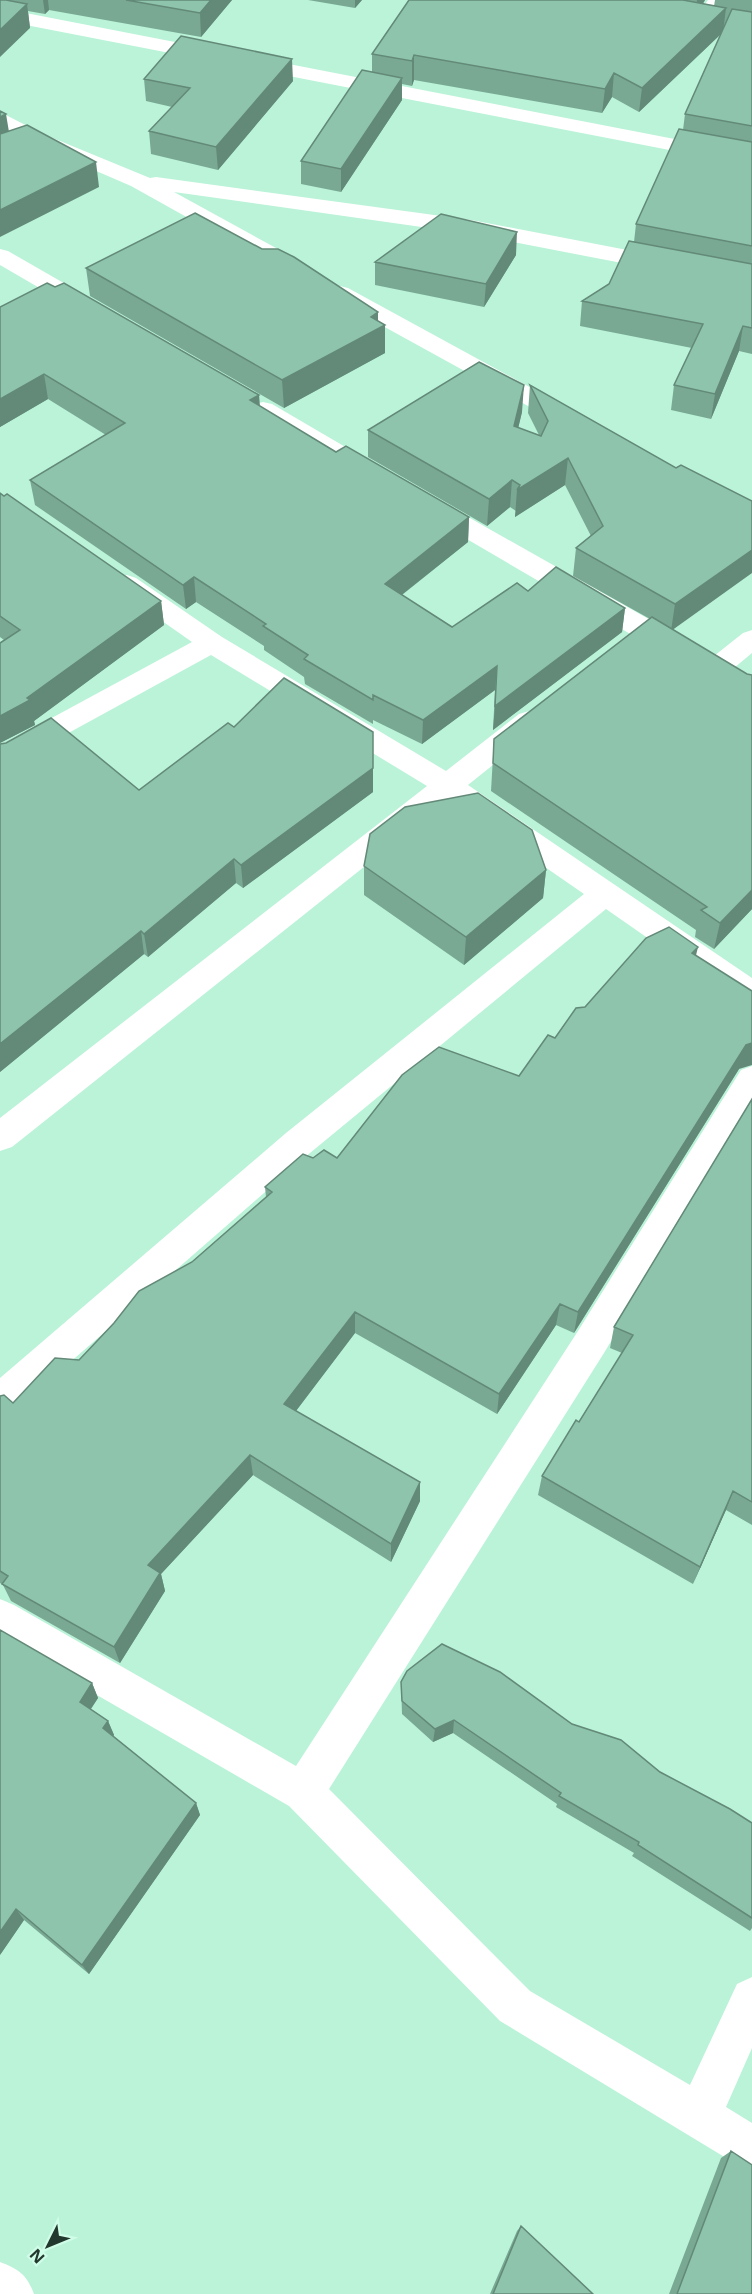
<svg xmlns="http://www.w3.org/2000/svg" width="752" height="2294" font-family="'Noto Sans',sans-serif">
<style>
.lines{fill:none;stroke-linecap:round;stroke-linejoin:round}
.service{fill:#fff;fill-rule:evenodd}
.minor{fill:#fff;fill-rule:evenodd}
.wall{fill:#79a993}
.shaded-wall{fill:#638978}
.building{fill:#8dc4ab;stroke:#638978;stroke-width:1.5}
</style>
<rect width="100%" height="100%" fill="#baf3d8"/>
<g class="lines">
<path class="service" d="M 708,0 L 722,0 L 706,23 L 696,23 L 694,20 Z"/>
<path class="minor" d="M 0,8 L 752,154 L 752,166 L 0,20 Z
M 0,112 L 43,134 L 150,178 L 156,177 L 471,220 L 752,274 L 752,288 L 471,234 L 174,192 L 287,254 L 290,259 L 287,264 L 279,266 L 271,264 L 131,186 L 29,142 L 0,126 Z
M 0,249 L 8,251 L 95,301 L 98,306 L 95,311 L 87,313 L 79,311 L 0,265 Z
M 340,286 L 348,288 L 577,413 L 580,418 L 577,423 L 568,425 L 559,423 L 332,298 L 329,293 L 332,288 Z
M 263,402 L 272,404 L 383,469 L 386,474 L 383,479 L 374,482 L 365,479 L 254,414 L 251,409 L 254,404 Z
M 429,498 L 438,500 L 714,656 L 743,633 L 752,630 L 752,653 L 734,668 L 752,680 L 752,702 C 730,696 703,674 681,662 C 593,614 507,562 420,512 L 416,506 L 420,500 Z
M 127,575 L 136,578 L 222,637 L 446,771 L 519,714 L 529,711 L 539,714 L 543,721 L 539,728 L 468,785 L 752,978 L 752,1006 L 741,1003 L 606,909 L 310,1153 L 13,1412 L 0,1416 L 0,1378 L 286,1133 L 584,894 L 448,800 L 12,1147 L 0,1151 L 0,1118 L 427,786 L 211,655 L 10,765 L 0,768 L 0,746 L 192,642 L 118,590 L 114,584 L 118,578 Z
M 752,1066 L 752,1107 L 604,1353 L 329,1789 L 530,1991 L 690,2085 L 737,1984 L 752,1977 L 752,2048 L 726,2107 L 752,2123 L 752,2171 L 736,2164 L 500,2021 L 289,1806 L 0,1639 L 0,1599 L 14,1605 L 296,1766 L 578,1331 L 741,1070 Z
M 0,2262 C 19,2269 27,2275 34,2294 L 0,2294 Z"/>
</g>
<path class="wall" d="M 0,0 L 232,0 L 201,37 L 49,10 L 45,14 L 28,11 L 30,28 Z
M 308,0 L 362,0 L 355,8 Z
M 409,0 L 705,0 L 703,4 L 714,6 L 715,0 L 752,0 L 752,354 L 739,351 L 711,419 L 671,410 L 674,385 L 692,348 L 580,326 L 582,301 L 609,284 L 634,242 L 636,224 L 683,130 L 685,114 L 721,34 L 639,112 L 612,97 L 602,113 L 414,80 L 412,86 L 402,84 L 402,100 L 341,192 L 301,184 L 301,161 L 372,72 L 372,54 Z
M 144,79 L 293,81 L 218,170 L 151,154 L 149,131 L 172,107 L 146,101 Z
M 516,255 L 484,307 L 375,285 L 375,262 Z
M 86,268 L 378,321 L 385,353 L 284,408 L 90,296 Z
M 0,307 L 259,395 L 260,406 L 336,452 L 469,517 L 468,542 L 402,595 L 452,627 L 528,591 L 625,608 L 622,632 L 493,730 L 495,690 L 422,744 L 373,720 L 373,724 L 305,684 L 304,677 L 264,650 L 264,646 L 196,602 L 186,609 L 35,505 L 30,480 L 106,435 L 48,399 L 0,427 Z
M 530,385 L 676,468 L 752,501 L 672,630 L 752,909 L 714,949 L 695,937 L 696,930 L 491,791 L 494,739 L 650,619 L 573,576 L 576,548 L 591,536 L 565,485 L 515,517 L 516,511 L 510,507 L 487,526 L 368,457 L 368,430 L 522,412 L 518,428 L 539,435 L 528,413 Z
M 0,493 L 161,601 L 164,625 L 34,721 L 35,725 L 0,743 L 0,643 L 4,640 L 0,637 Z
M 234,727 L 373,732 L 373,792 L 243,888 L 236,883 L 148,957 L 144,954 L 0,1072 L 0,744 L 139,790 Z
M 364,866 L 546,870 L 543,898 L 464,965 L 364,895 Z
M 696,955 L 739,1069 L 574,1333 L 556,1325 L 497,1414 L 355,1333 L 296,1411 L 420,1501 L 391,1562 L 253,1475 L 161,1574 L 165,1591 L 120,1663 L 11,1601 L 3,1585 L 0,1583 L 0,1396 L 13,1403 L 79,1360 L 266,1197 L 265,1187 L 313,1158 L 337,1158 L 519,1076 L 585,1007 Z
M 752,1099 L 752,1525 L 726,1510 L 693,1584 L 538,1495 L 542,1476 L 579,1422 L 622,1353 L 610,1348 L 614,1327 Z
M 401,1682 L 572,1724 L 660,1772 L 752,1823 L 752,1928 L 750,1931 L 632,1856 L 634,1853 L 556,1807 L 557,1804 L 453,1733 L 433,1742 L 402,1714 Z
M 92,1683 L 98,1698 L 91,1709 L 108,1721 L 114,1735 L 113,1736 L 196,1803 L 200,1815 L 89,1974 L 24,1920 L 0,1955 Z
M 731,2151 L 752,2294 L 669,2294 L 721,2158 Z
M 521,2226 L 593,2294 L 490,2294 L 517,2231 Z"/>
<path class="shaded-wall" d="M 43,0 L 48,0 L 49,10 L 45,14 Z
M 211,0 L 232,0 L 201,37 L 200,13 Z
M 355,0 L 362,0 L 355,8 Z
M 697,0 L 705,0 L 695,15 Z
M 27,4 L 30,28 L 0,57 L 0,30 Z
M 726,8 L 723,32 L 639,112 L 642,88 Z
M 414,55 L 414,80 L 412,86 L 412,61 Z
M 292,59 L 293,81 L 218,170 L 216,147 Z
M 614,73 L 612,97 L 602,113 L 605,89 Z
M 402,78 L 402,100 L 341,192 L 341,169 Z
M 6,114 L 10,138 L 0,143 L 0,117 Z
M 96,162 L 99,187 L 0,237 L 0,210 Z
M 517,232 L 516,255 L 484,307 L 486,284 Z
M 378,312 L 378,329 L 385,325 L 385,353 L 284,408 L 282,380 Z
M 743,326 L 739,351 L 711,419 L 715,394 Z
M 44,374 L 48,399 L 0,427 L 0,399 Z
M 524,385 L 522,412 L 512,454 L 514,426 Z
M 259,395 L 260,420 L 250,400 Z
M 568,458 L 565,485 L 515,517 L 517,490 Z
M 512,480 L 510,507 L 487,526 L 489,499 Z
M 469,517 L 468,542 L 385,608 L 385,584 Z
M 752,550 L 752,573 L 671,631 L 675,604 Z
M 194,577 L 196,602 L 186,609 L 183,585 Z
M 161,601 L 164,625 L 34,721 L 35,725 L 0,743 L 0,716 L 27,698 Z
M 625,608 L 622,632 L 493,730 L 495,706 Z
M 497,666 L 495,690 L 422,744 L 423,720 Z
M 373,768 L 373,792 L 243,888 L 241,865 Z
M 234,859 L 236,883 L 148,957 L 144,934 Z
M 546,870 L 543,898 L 464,965 L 466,937 Z
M 752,890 L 752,909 L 714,949 L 720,923 Z
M 141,931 L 144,954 L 0,1072 L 0,1044 Z
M 698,947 L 692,972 L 692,953 Z
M 752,1043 L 752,1065 L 739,1069 L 574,1333 L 578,1312 L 746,1045 Z
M 560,1304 L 556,1325 L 497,1414 L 499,1394 Z
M 355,1312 L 355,1333 L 286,1424 L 284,1404 Z
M 250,1455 L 253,1475 L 161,1574 L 165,1591 L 120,1663 L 114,1647 L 148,1565 Z
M 420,1482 L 420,1501 L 391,1562 L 391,1544 Z
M 733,1491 L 726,1510 L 693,1584 L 700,1567 Z
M 92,1683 L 98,1698 L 86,1716 L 80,1702 Z
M 454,1720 L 453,1733 L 433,1742 L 435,1729 Z
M 108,1721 L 114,1735 L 109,1742 L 103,1728 Z
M 196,1803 L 200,1815 L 89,1974 L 82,1965 Z
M 16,1909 L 24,1920 L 0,1955 L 0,1932 Z"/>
<path class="building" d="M 0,0 L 6,0 L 27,4 L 0,30 Z
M 126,0 L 211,0 L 200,13 Z
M 409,0 L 683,0 L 726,8 L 642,88 L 614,73 L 605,89 L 414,55 L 412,61 L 372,54 Z
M 732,9 L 752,12 L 752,126 L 685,114 Z
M 181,36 L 292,59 L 216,147 L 149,131 L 190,88 L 144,79 Z
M 362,70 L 402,78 L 341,169 L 301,161 Z
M 0,111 L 6,114 L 0,117 Z
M 27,125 L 96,162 L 0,210 L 0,134 Z
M 679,129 L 752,142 L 752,246 L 636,224 Z
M 195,213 L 262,249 L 278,249 L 294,257 L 378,312 L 371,317 L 385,325 L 282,380 L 86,268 Z
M 441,214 L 517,232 L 486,284 L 375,262 Z
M 629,241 L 752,264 L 752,328 L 743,326 L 715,394 L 674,385 L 703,324 L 582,301 L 609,284 Z
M 47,283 L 55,287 L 64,283 L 259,395 L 250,400 L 336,452 L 346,446 L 469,517 L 385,584 L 452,627 L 517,583 L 528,591 L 556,567 L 625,608 L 495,706 L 497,666 L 423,720 L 373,695 L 373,700 L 304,659 L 308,655 L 263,626 L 266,624 L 194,577 L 183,585 L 30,480 L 125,423 L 44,374 L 0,399 L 0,307 Z
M 479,362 L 524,385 L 514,426 L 541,436 L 548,421 L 530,385 L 676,468 L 681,465 L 752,501 L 752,550 L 675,604 L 576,548 L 603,526 L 568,458 L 517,490 L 520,485 L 512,480 L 489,499 L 368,430 Z
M 0,493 L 4,496 L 7,494 L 161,601 L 27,698 L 30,700 L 0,716 L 0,643 L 20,630 L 0,616 Z
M 652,617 L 747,674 L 752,675 L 752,890 L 720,923 L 701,910 L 707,907 L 493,763 L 494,739 Z
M 284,678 L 373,732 L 373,768 L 241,865 L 234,859 L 144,934 L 141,931 L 0,1044 L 0,744 L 6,743 L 51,718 L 139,790 L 228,723 L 234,727 Z
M 478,793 L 532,830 L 546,870 L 466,937 L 364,866 L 370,834 L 405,807 Z
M 669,927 L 698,947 L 692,953 L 752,991 L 752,1043 L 746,1045 L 578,1312 L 560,1304 L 499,1394 L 355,1312 L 284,1404 L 420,1482 L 391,1544 L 250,1455 L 148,1565 L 160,1573 L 114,1647 L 2,1584 L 8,1576 L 0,1571 L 0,1396 L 4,1395 L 13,1403 L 55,1358 L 79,1360 L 114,1323 L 139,1291 L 192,1262 L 272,1192 L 265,1187 L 303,1154 L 313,1158 L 324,1150 L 337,1158 L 402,1075 L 439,1047 L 519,1076 L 548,1035 L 555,1038 L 576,1008 L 585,1007 L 646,938 Z
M 752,1099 L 752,1502 L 733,1491 L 700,1567 L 542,1476 L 576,1420 L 579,1422 L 633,1335 L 614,1327 Z
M 0,1630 L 92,1683 L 80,1702 L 108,1721 L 103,1728 L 196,1803 L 82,1965 L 16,1909 L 0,1932 Z
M 442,1644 L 500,1672 L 572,1724 L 621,1740 L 660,1772 L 730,1809 L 752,1823 L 752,1918 L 638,1845 L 639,1842 L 559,1796 L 561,1793 L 454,1720 L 435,1729 L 402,1701 L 401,1682 L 407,1671 Z
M 731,2151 L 752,2165 L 752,2294 L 677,2294 Z
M 521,2226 L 593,2294 L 493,2294 Z"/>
<g transform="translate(48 2246) rotate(227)" stroke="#d0fde8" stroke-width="4.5" paint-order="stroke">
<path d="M0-4.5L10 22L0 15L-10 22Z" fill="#22382e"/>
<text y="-9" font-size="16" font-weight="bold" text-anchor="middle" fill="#22382e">N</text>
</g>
</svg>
